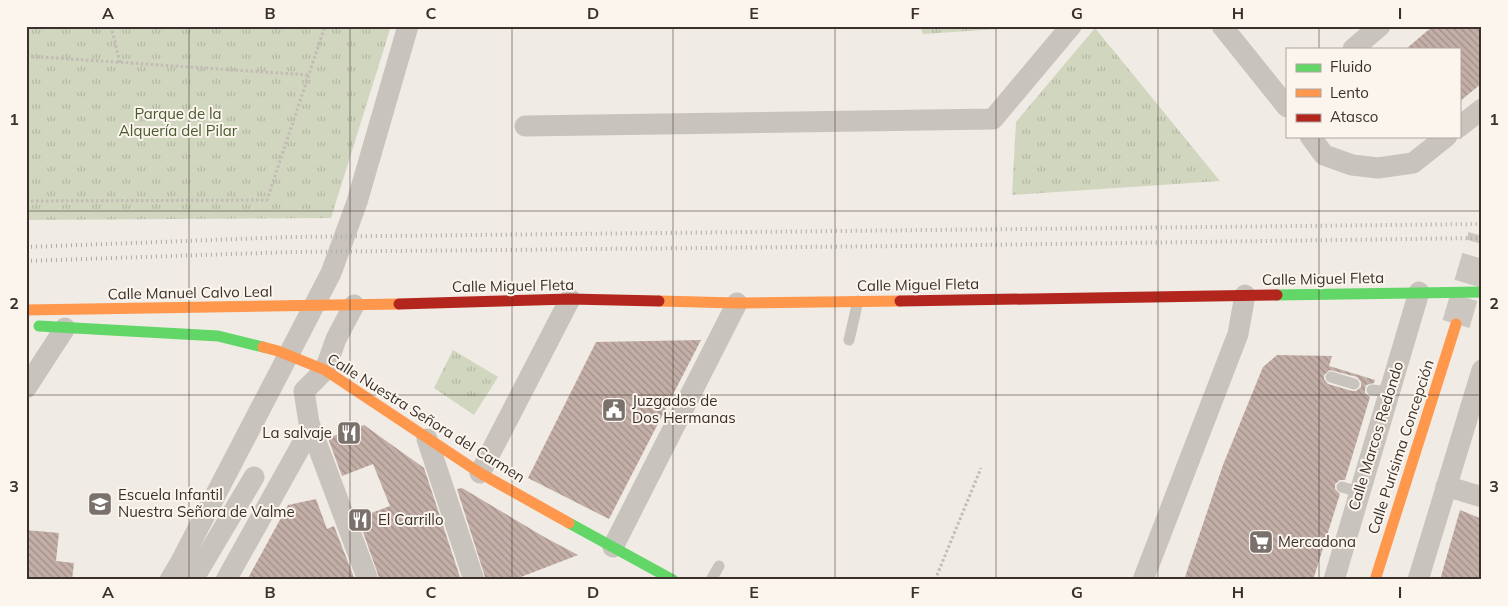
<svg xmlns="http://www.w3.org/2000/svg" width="1508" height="606" font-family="Mulish,sans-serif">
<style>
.park{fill:url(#park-tufts)}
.building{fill:url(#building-back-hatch);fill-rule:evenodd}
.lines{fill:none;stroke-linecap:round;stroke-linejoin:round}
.secondary-tunnel{stroke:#ccc6c0;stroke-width:28;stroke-dasharray:28 14;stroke-linecap:butt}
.path{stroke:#c2bbb6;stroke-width:3;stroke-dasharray:2.5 2.5;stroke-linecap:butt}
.lane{stroke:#c9c3be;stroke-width:11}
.street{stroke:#c9c3be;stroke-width:21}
.fast{stroke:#63d668;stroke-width:11}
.slow{stroke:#ff974d;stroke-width:11}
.jam{stroke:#b3261e;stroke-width:11}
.rail{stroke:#b1aca8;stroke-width:4;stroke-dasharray:1 4;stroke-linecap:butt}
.grid{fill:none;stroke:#3b302b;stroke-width:1;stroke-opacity:0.55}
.labels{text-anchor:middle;stroke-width:4;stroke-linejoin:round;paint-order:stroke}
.park-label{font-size:15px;fill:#4a5a2e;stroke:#fbf5ee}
.street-label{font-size:15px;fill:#3b302b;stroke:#fbf5ee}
.poi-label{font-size:15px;fill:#3b302b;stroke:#fbf5ee;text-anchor:start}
.neatline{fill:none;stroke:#3b302b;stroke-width:2}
.grid-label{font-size:16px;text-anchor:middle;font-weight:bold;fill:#3b302b}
</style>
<defs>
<pattern id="park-tufts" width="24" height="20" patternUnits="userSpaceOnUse" patternTransform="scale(1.25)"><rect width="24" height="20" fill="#d1d6bf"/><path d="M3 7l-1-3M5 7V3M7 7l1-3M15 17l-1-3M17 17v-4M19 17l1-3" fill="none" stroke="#b4b8a4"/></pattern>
<pattern id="building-back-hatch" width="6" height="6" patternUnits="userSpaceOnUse" patternTransform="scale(1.25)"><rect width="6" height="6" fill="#c3afa7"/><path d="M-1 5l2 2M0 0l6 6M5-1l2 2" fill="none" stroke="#a08f88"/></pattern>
</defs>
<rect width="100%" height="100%" fill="#f0ebe5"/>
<path class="park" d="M 26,26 L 391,26 L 331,218 L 26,220 Z
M 920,26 L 1043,26 L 923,34 Z
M 1095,28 L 1220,181 L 1012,195 L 1016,122 Z
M 453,350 L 498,377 L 474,415 L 434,388 Z"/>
<path class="building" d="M 1433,26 L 1482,26 L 1482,83 L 1459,102 L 1459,49 L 1406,49 Z
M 701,340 L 609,519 L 528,478 L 596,342 Z
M 1277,355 L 1332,356 L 1329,366 L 1375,380 L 1374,383 L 1366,385 L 1365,389 L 1365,393 L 1370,397 L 1345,480 L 1340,480 L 1335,484 L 1335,489 L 1340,494 L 1313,580 L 1184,580 L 1223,465 L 1263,367 ZM 1330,370 L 1357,377 L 1361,382 L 1361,387 L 1356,391 L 1352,391 L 1328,384 L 1324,379 L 1324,375 Z
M 364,425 L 424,468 L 461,580 L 380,580 L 358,518 L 390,506 L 373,464 L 342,476 L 328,438 Z
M 462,488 L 546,538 L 578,555 L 513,580 L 486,580 L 457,489 Z
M 316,499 L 327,529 L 334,526 L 355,580 L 247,580 L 288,505 Z
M 1460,510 L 1482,519 L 1482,580 L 1440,580 Z
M 26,530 L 59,533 L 56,561 L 74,563 L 72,580 L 26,580 Z"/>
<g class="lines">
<path class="secondary-tunnel" d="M 1456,324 L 1482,236"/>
<path class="path" d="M 111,26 L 120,63
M 26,56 L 309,75
M 26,201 L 267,200 L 325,26
M 935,580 L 981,468"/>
<path class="lane" d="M 849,340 L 858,301
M 1331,377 L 1354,384
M 1372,390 L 1390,392
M 1342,487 L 1359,492
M 711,580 L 719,566"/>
<path class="street" d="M 1222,26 L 1287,107
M 1353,49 L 1380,26
M 525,126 L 993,119 L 1071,26
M 1459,127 L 1482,109
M 1310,136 L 1324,155 L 1352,165 L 1378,168 L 1413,163 L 1447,136
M 354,305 L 336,339 L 325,370 L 304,391 L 309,423 L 368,580
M 26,388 L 65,328
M 427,439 L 474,580
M 480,473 L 570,299
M 254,477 L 197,573 L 179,565 L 331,273 L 357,202 L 408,26
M 1446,486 L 1482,497
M 613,547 L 737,303
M 170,580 L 179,565
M 226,580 L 311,428
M 1143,580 L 1238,334 L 1245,295
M 1334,580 L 1419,292
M 1418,580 L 1482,370"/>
<path class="fast" d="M 1277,295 L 1482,292
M 39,326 L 218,336 L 263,347
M 569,523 L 673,580"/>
<path class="slow" d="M 659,301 L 737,303 L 900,301
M 26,310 L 399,304
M 263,347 L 278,351 L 325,370 L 480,473 L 569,523
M 1375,580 L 1456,324"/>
<path class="jam" d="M 900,301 L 1277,295
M 399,304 L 570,299 L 659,301"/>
<path class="rail" d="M 26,247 L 291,237 L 1482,224
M 26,261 L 291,252 L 905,246 L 1482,238"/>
</g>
<path class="grid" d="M 189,26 L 189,580M 350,26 L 350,580M 512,26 L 512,580M 673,26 L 673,580M 835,26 L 835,580M 996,26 L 996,580M 1158,26 L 1158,580M 1319,26 L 1319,49M 1319,136 L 1319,580M 26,211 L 1482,211M 26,395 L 1482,395"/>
<defs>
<symbol id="civic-square" viewBox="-11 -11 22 22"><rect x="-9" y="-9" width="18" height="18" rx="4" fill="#7a716c" stroke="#fbf5ee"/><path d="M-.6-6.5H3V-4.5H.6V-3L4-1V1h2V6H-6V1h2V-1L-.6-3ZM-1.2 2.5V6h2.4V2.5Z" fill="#fff"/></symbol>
<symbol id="restaurant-square" viewBox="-11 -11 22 22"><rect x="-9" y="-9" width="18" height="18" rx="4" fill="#7a716c" stroke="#fbf5ee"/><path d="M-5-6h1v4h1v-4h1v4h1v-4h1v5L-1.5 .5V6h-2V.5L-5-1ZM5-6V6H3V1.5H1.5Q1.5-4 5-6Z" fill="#fff"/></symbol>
<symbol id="school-square" viewBox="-11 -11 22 22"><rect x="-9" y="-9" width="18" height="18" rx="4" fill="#7a716c" stroke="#fbf5ee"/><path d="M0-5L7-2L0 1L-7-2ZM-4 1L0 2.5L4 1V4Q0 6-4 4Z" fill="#fff"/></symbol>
<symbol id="supermarket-square" viewBox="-11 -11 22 22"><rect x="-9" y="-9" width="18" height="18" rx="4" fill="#7a716c" stroke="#fbf5ee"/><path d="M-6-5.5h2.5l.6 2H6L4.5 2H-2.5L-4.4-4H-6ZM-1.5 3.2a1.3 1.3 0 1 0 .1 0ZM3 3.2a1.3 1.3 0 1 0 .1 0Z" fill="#fff"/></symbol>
</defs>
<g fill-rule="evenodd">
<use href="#civic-square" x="600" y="396" width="28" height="28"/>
<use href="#restaurant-square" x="335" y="419" width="28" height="28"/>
<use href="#school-square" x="86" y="490" width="28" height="28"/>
<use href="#restaurant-square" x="346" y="506" width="28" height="28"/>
<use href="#supermarket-square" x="1247" y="528" width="28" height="28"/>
</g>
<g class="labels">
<g class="park-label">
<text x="178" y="119">Parque de la<tspan x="178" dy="17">Alquería del Pilar</tspan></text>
</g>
<g class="street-label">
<text transform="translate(1323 279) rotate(-1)" y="5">Calle Miguel Fleta</text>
<text transform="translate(918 285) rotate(-1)" y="5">Calle Miguel Fleta</text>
<text transform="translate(513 286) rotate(-1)" y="5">Calle Miguel Fleta</text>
<text transform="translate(190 293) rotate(-1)" y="5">Calle Manuel Calvo Leal</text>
<text transform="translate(426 418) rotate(32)" y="5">Calle Nuestra Señora del Carmen</text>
<text transform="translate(1376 436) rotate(-73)" y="5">Calle Marcos Redondo</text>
<text transform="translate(1401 447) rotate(-72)" y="5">Calle Purísima Concepción</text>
</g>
<g class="poi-label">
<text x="632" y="406">Juzgados de<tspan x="632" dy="17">Dos Hermanas</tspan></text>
<text x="332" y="438" text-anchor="end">La salvaje</text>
<text x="118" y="500">Escuela Infantil<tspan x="118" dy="17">Nuestra Señora de Valme</tspan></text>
<text x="378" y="525">El Carrillo</text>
<text x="1278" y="547">Mercadona</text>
</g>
</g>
<rect width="1508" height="606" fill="none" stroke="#fbf5ee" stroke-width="55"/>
<rect x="1286" y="48" width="175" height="90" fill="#fbf5ee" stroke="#aea6a0"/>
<rect x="1296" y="64" width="25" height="8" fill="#63d668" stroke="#aea6a0"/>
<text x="1330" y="72" font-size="15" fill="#3b302b">Fluido</text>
<rect x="1296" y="89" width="25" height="8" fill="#ff974d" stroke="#aea6a0"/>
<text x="1330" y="98" font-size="15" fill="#3b302b">Lento</text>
<rect x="1296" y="114" width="25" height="8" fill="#b3261e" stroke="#aea6a0"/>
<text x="1330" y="122" font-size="15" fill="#3b302b">Atasco</text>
<rect x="28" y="28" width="1452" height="550" class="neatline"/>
<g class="grid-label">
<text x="108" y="19">A</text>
<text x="270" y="19">B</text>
<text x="431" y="19">C</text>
<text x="593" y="19">D</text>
<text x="754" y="19">E</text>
<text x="915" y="19">F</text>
<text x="1077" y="19">G</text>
<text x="1238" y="19">H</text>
<text x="1400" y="19">I</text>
<text x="14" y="125">1</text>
<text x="1494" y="125">1</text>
<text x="14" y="309">2</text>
<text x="1494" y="309">2</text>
<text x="14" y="492">3</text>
<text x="1494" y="492">3</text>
<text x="108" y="598">A</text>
<text x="270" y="598">B</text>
<text x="431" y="598">C</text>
<text x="593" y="598">D</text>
<text x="754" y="598">E</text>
<text x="915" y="598">F</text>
<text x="1077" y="598">G</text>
<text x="1238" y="598">H</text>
<text x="1400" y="598">I</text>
</g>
</svg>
